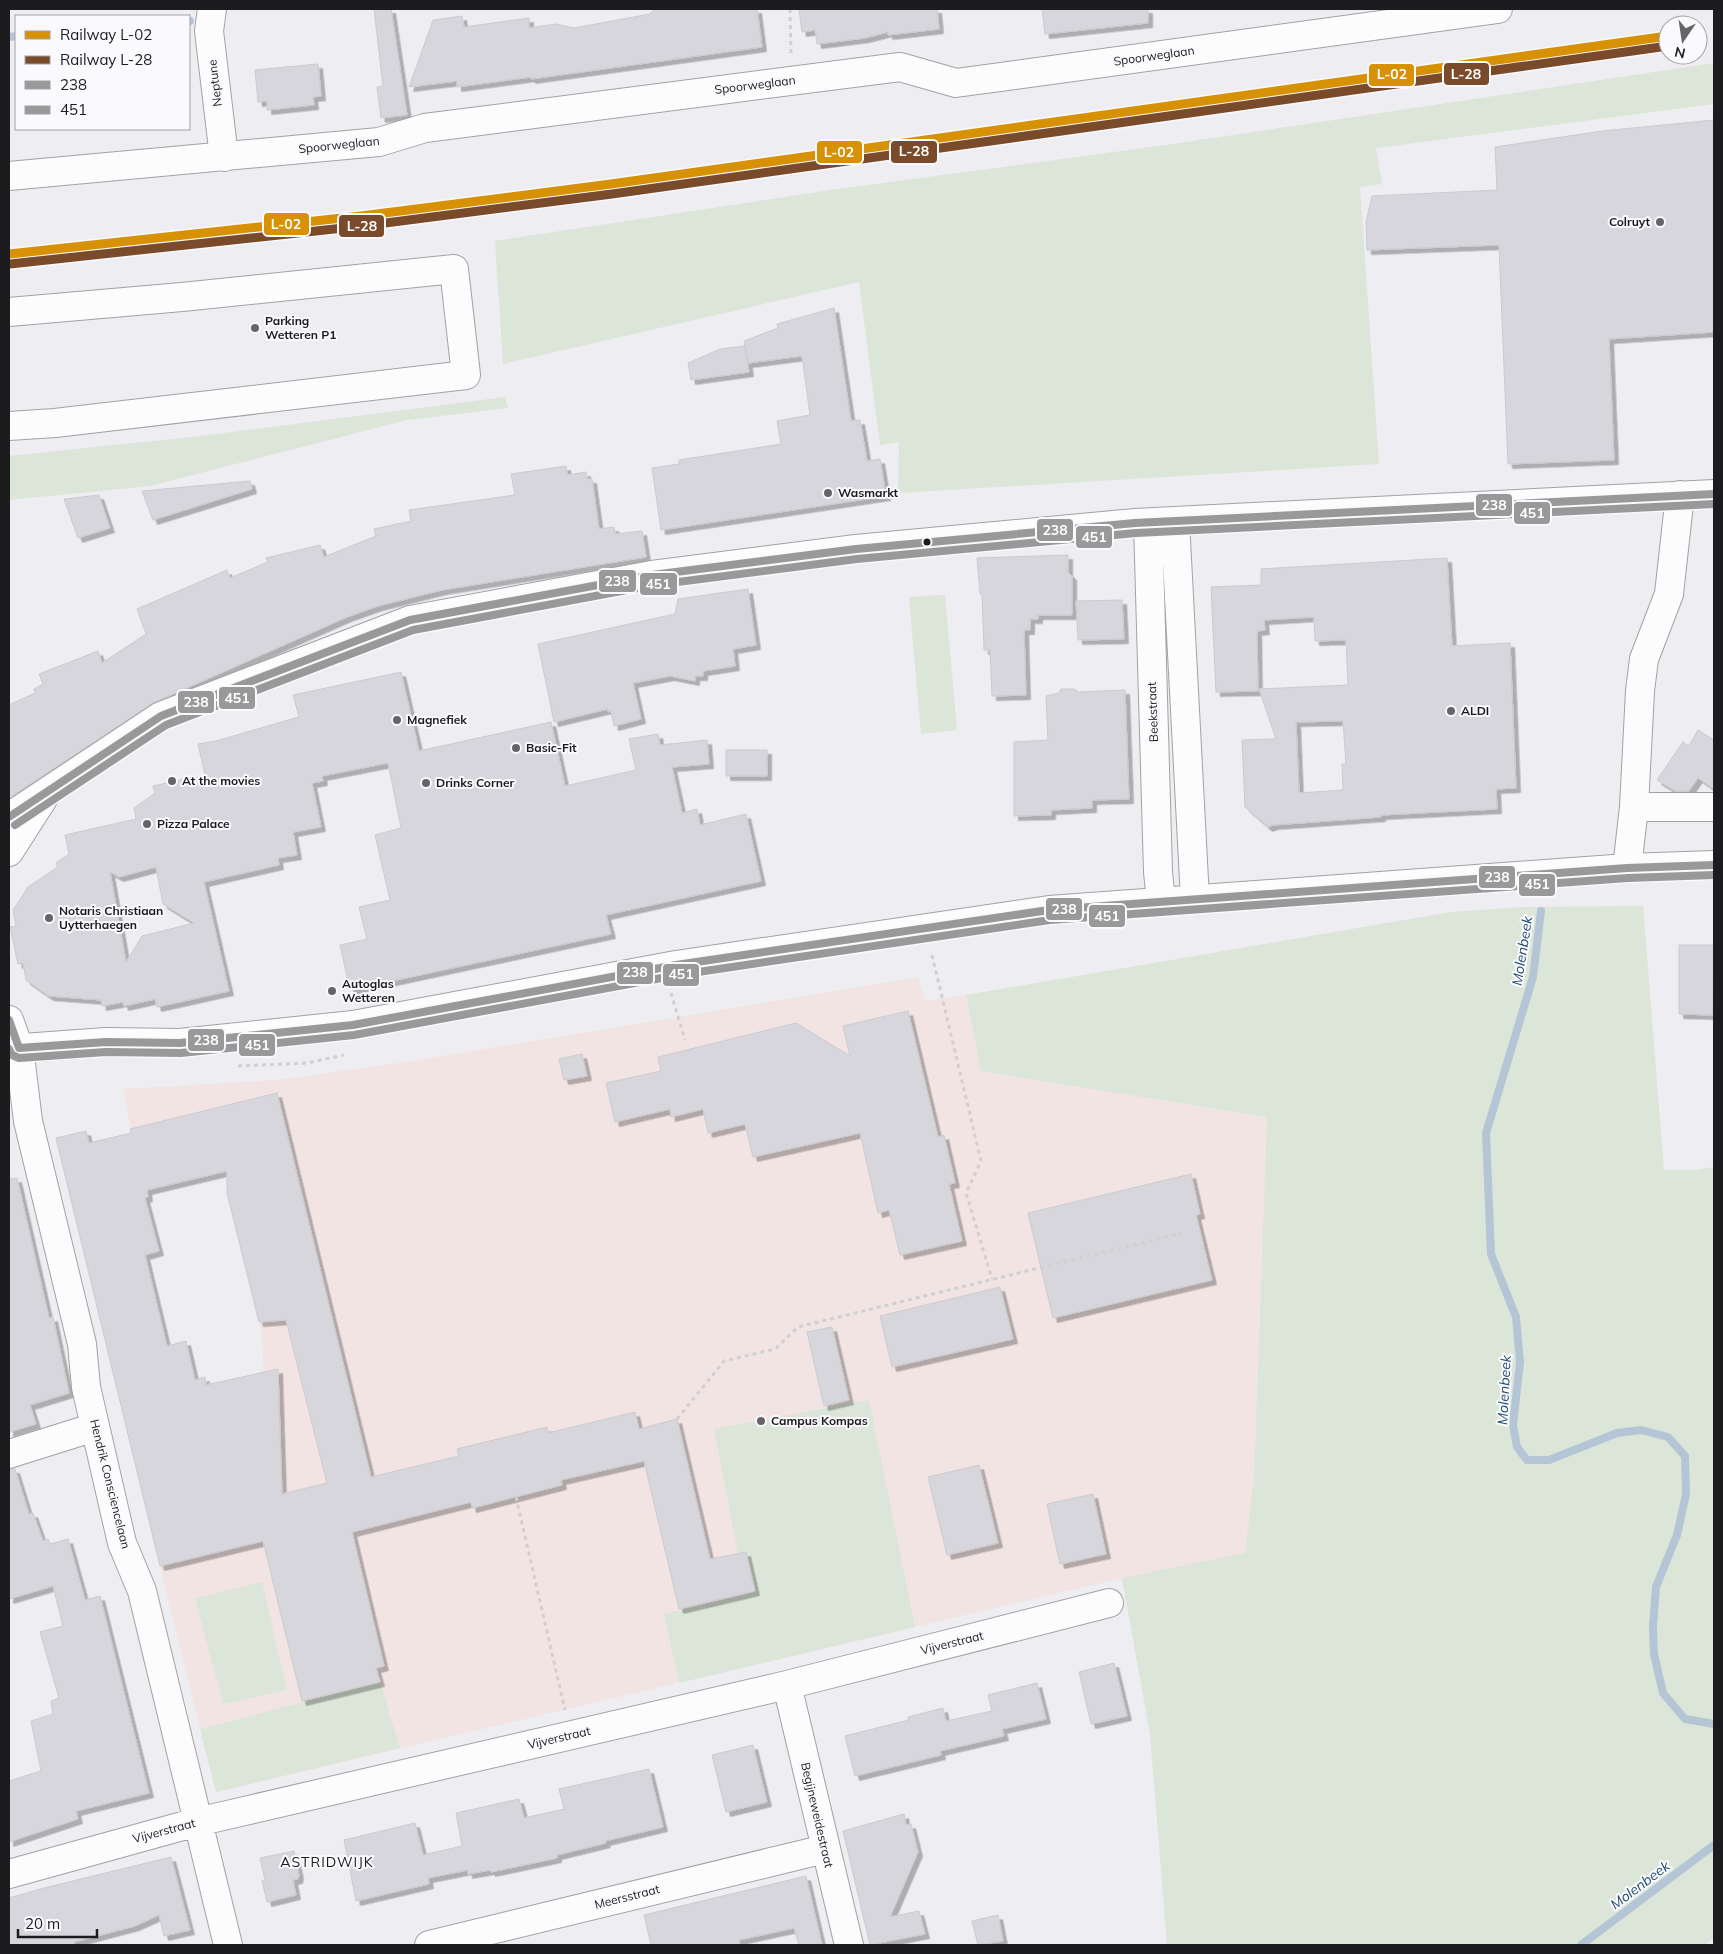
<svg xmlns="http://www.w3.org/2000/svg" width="1723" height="1954" font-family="Mulish,sans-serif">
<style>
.education{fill:#f1e4e2}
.green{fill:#dbe5d8}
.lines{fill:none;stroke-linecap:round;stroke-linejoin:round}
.stream{stroke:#b4c6d5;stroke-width:8}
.building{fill:#d8d6dd;stroke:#cbcbce;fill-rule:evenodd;filter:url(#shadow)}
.minor-casing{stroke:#a2a2a6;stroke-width:30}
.path{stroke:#d0d0d1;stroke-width:3;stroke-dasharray:4 4;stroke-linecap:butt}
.minor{stroke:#fcfcfd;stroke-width:28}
.bus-1-casing{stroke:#f9f9fe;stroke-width:11}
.bus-2-casing{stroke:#f9f9fe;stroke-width:11}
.bus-1{stroke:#99999a;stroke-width:8}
.bus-2{stroke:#99999a;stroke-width:8}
.rail-1-casing{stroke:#f9f9fe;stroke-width:12}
.rail-2-casing{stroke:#f9f9fe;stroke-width:12}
.rail-1{stroke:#d69105;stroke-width:9}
.rail-2{stroke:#7a4b2a;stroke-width:9}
.poi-dot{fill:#656569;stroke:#f9f9fe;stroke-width:2}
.bus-dot{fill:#1c1c1f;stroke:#f9f9fe;stroke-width:2}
.labels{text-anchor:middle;stroke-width:4;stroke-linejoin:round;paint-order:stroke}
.street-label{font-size:12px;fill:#1c1c1f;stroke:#f9f9fe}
.poi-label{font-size:12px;font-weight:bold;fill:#1c1c1f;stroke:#f9f9fe;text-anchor:start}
.water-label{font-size:14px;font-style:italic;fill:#204c6b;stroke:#f9f9fe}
.neighbourhood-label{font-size:14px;letter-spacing:1px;fill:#1c1c1f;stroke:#f9f9fe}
.line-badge{stroke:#f9f9fe;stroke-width:2}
.badge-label{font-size:14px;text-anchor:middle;font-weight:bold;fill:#fff}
</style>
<defs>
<filter id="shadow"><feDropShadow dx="4.5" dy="4.5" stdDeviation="0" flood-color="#0004"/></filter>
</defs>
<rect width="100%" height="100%" fill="#ededf2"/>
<path class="education" d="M 918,977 L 925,1001 L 966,995 L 981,1071 L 1267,1117 L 1254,1477 L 1245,1553 L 1122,1578 L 216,1792 L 141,1490 L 175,1489 L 267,1470 L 262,1333 L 233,1218 L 244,1145 L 140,1171 L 123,1089 L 277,1080 L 399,1063 Z"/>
<path class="green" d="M 1714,63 L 1714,104 L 1376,148 L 1382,184 L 1360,187 L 1379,464 L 898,493 L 899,442 L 880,445 L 859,282 L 503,364 L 495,241 L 831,190 L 1166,145 Z
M 505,397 L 508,408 L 407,420 L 150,486 L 9,500 L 9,456 L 201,436 Z
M 945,595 L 957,730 L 921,734 L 909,597 Z
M 1643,906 L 1664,1170 L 1695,1170 L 1714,1167 L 1714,1938 L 1705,1945 L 1167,1945 L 1150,1734 L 1122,1578 L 1245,1553 L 1254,1477 L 1267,1117 L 981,1071 L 966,995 L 1451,912 L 1523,907 Z
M 869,1400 L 915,1627 L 679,1683 L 664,1614 L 746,1595 L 714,1429 Z
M 262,1582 L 287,1690 L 223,1704 L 195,1598 Z
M 380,1682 L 400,1748 L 216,1792 L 200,1729 Z"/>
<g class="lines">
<path class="stream" d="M 189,21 L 190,21
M 9,37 L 16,36
M 1541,911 L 1533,977 L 1486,1133 L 1491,1254 L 1516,1317 L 1520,1362 L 1513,1425 L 1517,1447 L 1527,1460 L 1549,1460 L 1617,1433 L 1641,1430 L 1668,1437 L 1685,1456 L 1686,1494 L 1677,1535 L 1656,1587 L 1653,1626 L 1654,1654 L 1663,1693 L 1685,1719 L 1714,1724
M 1581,1945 L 1714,1845"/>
</g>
<path class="building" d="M 374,9 L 391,9 L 407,115 L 381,118 L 377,87 L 383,86 Z
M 655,9 L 757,9 L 762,47 L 531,79 L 531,77 L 457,87 L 457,81 L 409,87 L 433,20 L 462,16 L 464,27 L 529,18 L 529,28 L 556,24 L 574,28 L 650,14 Z
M 799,9 L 937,9 L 939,29 L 888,35 L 888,32 L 865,38 L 817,44 L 815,30 L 802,32 Z
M 1042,9 L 1148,9 L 1148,23 L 1045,34 Z
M 318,64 L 321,96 L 313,97 L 314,105 L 267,110 L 267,101 L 258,102 L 255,70 Z
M 1714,120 L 1714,332 L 1609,339 L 1614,460 L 1508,464 L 1499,245 L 1367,250 L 1366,222 L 1372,196 L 1497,190 L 1495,147 L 1602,131 Z
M 834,308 L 851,421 L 860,420 L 867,461 L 880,459 L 886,496 L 661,530 L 652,468 L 679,464 L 679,460 L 781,444 L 777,421 L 810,415 L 802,356 L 748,363 L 744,341 L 778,328 L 777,324 Z
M 745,346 L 749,372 L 691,380 L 688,363 L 720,349 Z
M 566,466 L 567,475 L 586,472 L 587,479 L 592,479 L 599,529 L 614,527 L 615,534 L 642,531 L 646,557 L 442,590 L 378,606 L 347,617 L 153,703 L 9,798 L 9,705 L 35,693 L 34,689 L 43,684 L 39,674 L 98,651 L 102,663 L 146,634 L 137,609 L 227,570 L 230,578 L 268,562 L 266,558 L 320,545 L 324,557 L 376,536 L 374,529 L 411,521 L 409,510 L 515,495 L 511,474 Z
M 250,481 L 252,489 L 153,520 L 142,491 Z
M 99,495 L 110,528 L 78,538 L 64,499 Z
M 1068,555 L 1068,572 L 1072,576 L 1072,615 L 1038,615 L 1038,619 L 1030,619 L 1030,630 L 1024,630 L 1026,695 L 992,696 L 990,650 L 984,650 L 982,593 L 980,594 L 977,558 Z
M 1447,558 L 1452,646 L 1510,643 L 1516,788 L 1496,789 L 1497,809 L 1381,815 L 1381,817 L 1273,825 L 1268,827 L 1245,807 L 1242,740 L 1276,739 L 1259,689 L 1348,685 L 1346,640 L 1315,641 L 1314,617 L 1264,620 L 1265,630 L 1257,631 L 1258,691 L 1216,692 L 1211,587 L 1261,585 L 1261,569 ZM 1343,721 L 1346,764 L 1342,764 L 1343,790 L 1299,793 L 1296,722 Z
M 748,589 L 756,645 L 733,649 L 735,666 L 703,671 L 703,676 L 695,676 L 695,681 L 670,676 L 633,683 L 641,719 L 614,726 L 611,711 L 608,712 L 608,709 L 554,722 L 538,644 L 675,614 L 678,599 Z
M 1122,600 L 1124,639 L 1078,640 L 1076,601 Z
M 401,672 L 419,751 L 551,722 L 565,786 L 636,770 L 629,739 L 658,734 L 660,745 L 707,740 L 709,764 L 672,767 L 682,813 L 697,809 L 700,825 L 746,814 L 761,881 L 606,915 L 611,934 L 350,990 L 340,945 L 367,939 L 359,907 L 390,900 L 375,835 L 401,828 L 388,763 L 322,776 L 323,781 L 312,783 L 321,827 L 293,832 L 297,855 L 278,858 L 279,865 L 204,882 L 229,991 L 157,1007 L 155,999 L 124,1006 L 123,1002 L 102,1006 L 101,1000 L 49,996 L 26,980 L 23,963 L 18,964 L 10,927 L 16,926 L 13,910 L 28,887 L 58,867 L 56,863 L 69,854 L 65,835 L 136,819 L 134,808 L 155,793 L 153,786 L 194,777 L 206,779 L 198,744 L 216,741 L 299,717 L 293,695 ZM 156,867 L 163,904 L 194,923 L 142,936 L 126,962 L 110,872 L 119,877 Z
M 1061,689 L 1075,689 L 1078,692 L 1125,690 L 1129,799 L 1092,800 L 1092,808 L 1051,810 L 1051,815 L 1014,816 L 1014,742 L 1048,740 L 1046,696 L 1059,693 Z
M 1698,730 L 1714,740 L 1714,789 L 1698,778 L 1689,791 L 1675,791 L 1657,780 L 1683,742 L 1689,746 Z
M 726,750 L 767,750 L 767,776 L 726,776 Z
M 1679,945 L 1714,945 L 1713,1015 L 1679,1014 Z
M 908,1011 L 938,1137 L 944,1135 L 955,1183 L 949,1184 L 962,1241 L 900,1255 L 889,1210 L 878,1213 L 860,1133 L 753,1157 L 745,1124 L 708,1133 L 703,1109 L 671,1117 L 670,1109 L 615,1122 L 606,1083 L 661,1071 L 658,1057 L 796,1023 L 850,1056 L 843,1026 Z
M 582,1054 L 587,1076 L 564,1080 L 559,1059 Z
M 277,1093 L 371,1477 L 459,1456 L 457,1449 L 547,1427 L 548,1433 L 635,1412 L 639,1429 L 677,1419 L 710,1559 L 746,1552 L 755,1591 L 679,1609 L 644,1461 L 561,1480 L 562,1485 L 472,1508 L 471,1502 L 352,1532 L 384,1666 L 376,1668 L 380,1682 L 302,1701 L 263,1541 L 160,1566 L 56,1138 L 86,1131 L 89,1143 L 131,1133 L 130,1129 ZM 227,1171 L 227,1193 L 259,1322 L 286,1320 L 327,1483 L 282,1494 L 278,1369 L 206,1385 L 205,1377 L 195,1380 L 186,1341 L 167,1346 L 145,1255 L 159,1251 L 145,1198 L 148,1197 L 147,1190 Z
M 1191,1174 L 1200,1214 L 1196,1215 L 1212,1280 L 1053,1318 L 1028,1213 Z
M 17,1178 L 49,1318 L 53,1317 L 69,1393 L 30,1405 L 36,1424 L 9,1432 L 9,1179 Z
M 1000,1287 L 1013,1339 L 892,1367 L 880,1316 Z
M 832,1327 L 849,1400 L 824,1406 L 807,1332 Z
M 979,1465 L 998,1543 L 947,1555 L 928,1477 Z
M 9,1469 L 15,1469 L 29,1514 L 33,1513 L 43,1541 L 48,1539 L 50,1544 L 68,1539 L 85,1600 L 100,1596 L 149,1793 L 76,1811 L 78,1819 L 9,1842 L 9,1781 L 41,1771 L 31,1721 L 53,1714 L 51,1701 L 59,1698 L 40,1632 L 63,1626 L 53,1586 L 9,1599 Z
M 1093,1494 L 1106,1554 L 1060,1564 L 1047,1504 Z
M 1114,1663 L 1127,1716 L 1091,1724 L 1079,1672 Z
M 1037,1683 L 1046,1719 L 1002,1729 L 1004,1736 L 940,1751 L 941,1755 L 855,1776 L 845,1736 L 909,1720 L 908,1717 L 943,1708 L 946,1721 L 992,1711 L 988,1695 Z
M 753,1745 L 767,1802 L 726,1812 L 712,1755 Z
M 649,1769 L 663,1827 L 605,1841 L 606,1843 L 557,1855 L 557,1858 L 491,1872 L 490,1870 L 468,1874 L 468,1870 L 428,1878 L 429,1884 L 356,1901 L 344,1840 L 415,1823 L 423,1855 L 462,1846 L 456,1813 L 519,1799 L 524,1818 L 564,1809 L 559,1789 Z
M 904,1814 L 906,1825 L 911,1824 L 918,1852 L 890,1917 L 919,1911 L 925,1934 L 870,1945 L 843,1831 Z
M 294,1851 L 299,1875 L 298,1879 L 293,1880 L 296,1895 L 267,1902 L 262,1881 L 265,1880 L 260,1858 Z
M 171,1857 L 190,1930 L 164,1936 L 159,1915 L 135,1926 L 74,1942 L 75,1945 L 9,1945 L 9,1898 L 44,1888 Z
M 806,1876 L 822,1945 L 799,1945 L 794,1928 L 739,1940 L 740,1945 L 651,1945 L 644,1915 Z
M 998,1915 L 1003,1941 L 978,1945 L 972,1921 Z"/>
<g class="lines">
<defs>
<path id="minor" d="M 212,9 L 209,31 L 224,157
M 9,176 L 379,142 L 425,128 L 900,67 L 956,83 L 1498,9
M 9,312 L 182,297 L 454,269 L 466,375 L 55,423 L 9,426
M 1175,521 L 1195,899
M 1148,523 L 1158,872 L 1161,901
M 1634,807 L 1714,807
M 9,817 L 161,716 L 410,620 L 652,575 L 856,549 L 1135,523 L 1714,494
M 9,852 L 43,799
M 1627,868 L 1634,807 L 1640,691 L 1644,659 L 1669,594 L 1680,495
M 9,1020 L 19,1048 L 28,1121 L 82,1344 L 86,1387 L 122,1543 L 142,1591 L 228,1945
M 9,1049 L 106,1042 L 180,1043 L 353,1025 L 676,965 L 1049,910 L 1627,868 L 1714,865
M 9,1454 L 95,1427
M 787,1685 L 849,1945
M 9,1874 L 197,1822 L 787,1685 L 1109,1603
M 429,1945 L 825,1849"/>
</defs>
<use href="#minor" class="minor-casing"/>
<path class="path" d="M 790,9 L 791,55
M 932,955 L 981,1161 L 966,1193 L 992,1279
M 671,993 L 685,1040
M 238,1066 L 307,1063 L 344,1055
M 677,1419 L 724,1361 L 775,1349 L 798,1327 L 1182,1233
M 516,1497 L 565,1710"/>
<use href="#minor" class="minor"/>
<defs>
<path id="bus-1" d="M 9,817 L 161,716 L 410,620 L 652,575 L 856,549 L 1135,523 L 1714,494
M 9,1020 L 19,1048 L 106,1042 L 180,1043 L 353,1025 L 676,965 L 1049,910 L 1627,868 L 1714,865"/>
<path id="bus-2" d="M 15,825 L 166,725 L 413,630 L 654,585 L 857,559 L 1136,533 L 1714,504
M 9,1049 L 12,1055 L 19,1058 L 106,1052 L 181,1053 L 354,1035 L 678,975 L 1050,920 L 1628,878 L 1714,875"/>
</defs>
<use href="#bus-1" class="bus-1-casing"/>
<use href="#bus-2" class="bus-2-casing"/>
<use href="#bus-1" class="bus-1"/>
<use href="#bus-2" class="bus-2"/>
<defs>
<path id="rail-1" d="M 9,254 L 361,216 L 611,184 L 1668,36"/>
<path id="rail-2" d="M 10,264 L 362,226 L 612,194 L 1668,46"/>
</defs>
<use href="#rail-1" class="rail-1-casing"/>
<use href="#rail-2" class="rail-2-casing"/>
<use href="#rail-1" class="rail-1"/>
<use href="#rail-2" class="rail-2"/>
</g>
<g class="poi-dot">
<circle cx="1660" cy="222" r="5"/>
<circle cx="255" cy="328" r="5"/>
<circle cx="828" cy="493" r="5"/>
<circle cx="1451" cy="711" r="5"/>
<circle cx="397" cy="720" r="5"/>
<circle cx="516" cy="748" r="5"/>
<circle cx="172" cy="781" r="5"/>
<circle cx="426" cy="783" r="5"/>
<circle cx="147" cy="824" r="5"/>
<circle cx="49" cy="918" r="5"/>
<circle cx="332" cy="991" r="5"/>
<circle cx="761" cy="1421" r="5"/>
</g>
<circle class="bus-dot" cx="927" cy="542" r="4.5"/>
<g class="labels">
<g class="street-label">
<text transform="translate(1154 56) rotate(-8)" y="4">Spoorweglaan</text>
<text transform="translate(215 83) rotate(-97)" y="4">Neptune</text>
<text transform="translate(755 85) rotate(-7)" y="4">Spoorweglaan</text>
<text transform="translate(339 145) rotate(-6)" y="4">Spoorweglaan</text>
<text transform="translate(1153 712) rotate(-92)" y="4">Beekstraat</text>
<text transform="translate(110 1484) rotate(76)" y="4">Hendrik Consciencelaan</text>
<text transform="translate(952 1643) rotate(-14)" y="4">Vijverstraat</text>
<text transform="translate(559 1738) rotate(-13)" y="4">Vijverstraat</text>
<text transform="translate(817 1815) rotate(77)" y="4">Begijneweidestraat</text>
<text transform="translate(164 1831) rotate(-15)" y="4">Vijverstraat</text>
<text transform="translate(627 1897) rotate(-14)" y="4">Meersstraat</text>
</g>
<g class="poi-label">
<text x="1650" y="226" text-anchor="end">Colruyt</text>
<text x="265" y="325">Parking<tspan x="265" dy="14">Wetteren P1</tspan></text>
<text x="838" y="497">Wasmarkt</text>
<text x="1461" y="715">ALDI</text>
<text x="407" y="724">Magnefiek</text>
<text x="526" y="752">Basic-Fit</text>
<text x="182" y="785">At the movies</text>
<text x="436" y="787">Drinks Corner</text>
<text x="157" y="828">Pizza Palace</text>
<text x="59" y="915">Notaris Christiaan<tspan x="59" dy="14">Uytterhaegen</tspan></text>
<text x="342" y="988">Autoglas<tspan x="342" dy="14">Wetteren</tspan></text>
<text x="771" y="1425">Campus Kompas</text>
</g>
<g class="water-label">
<text transform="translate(1522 951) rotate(-81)" y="5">Molenbeek</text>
<text transform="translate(1504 1390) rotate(-87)" y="5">Molenbeek</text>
<text transform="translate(1640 1885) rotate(-37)" y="5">Molenbeek</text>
</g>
<g class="neighbourhood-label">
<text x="327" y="1867">ASTRIDWIJK</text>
</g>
</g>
<g class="line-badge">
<rect x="1443" y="62" width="47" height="24" rx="5" fill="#7a4b2a"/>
<rect x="1368" y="63" width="47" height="24" rx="5" fill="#d69105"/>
<rect x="890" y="140" width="48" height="24" rx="5" fill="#7a4b2a"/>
<rect x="816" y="140" width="47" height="24" rx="5" fill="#d69105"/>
<rect x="263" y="212" width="47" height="24" rx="5" fill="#d69105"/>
<rect x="338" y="214" width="47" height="24" rx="5" fill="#7a4b2a"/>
<rect x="1475" y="493" width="38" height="24" rx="5" fill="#99999a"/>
<rect x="1513" y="501" width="38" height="24" rx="5" fill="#99999a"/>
<rect x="1036" y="518" width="38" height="24" rx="5" fill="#99999a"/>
<rect x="1075" y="525" width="38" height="24" rx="5" fill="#99999a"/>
<rect x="598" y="569" width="39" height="24" rx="5" fill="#99999a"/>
<rect x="639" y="572" width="39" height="24" rx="5" fill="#99999a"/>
<rect x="218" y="686" width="38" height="24" rx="5" fill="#99999a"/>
<rect x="177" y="690" width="38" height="24" rx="5" fill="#99999a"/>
<rect x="1478" y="865" width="38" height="24" rx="5" fill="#99999a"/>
<rect x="1518" y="873" width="38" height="24" rx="5" fill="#99999a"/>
<rect x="1045" y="897" width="38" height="24" rx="5" fill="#99999a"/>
<rect x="1088" y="904" width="38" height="24" rx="5" fill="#99999a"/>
<rect x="616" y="961" width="38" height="24" rx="5" fill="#99999a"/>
<rect x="662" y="963" width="38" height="24" rx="5" fill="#99999a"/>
<rect x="187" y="1028" width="38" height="24" rx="5" fill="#99999a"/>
<rect x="238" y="1033" width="38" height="24" rx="5" fill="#99999a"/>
</g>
<g class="badge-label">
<text x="1466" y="79">L-28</text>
<text x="1392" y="79">L-02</text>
<text x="914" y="156">L-28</text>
<text x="839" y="157">L-02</text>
<text x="286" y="229">L-02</text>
<text x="362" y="231">L-28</text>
<text x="1494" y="510">238</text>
<text x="1532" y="518">451</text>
<text x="1055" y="535">238</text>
<text x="1094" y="542">451</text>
<text x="617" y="586">238</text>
<text x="658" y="589">451</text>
<text x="237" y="703">451</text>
<text x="196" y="707">238</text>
<text x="1497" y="882">238</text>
<text x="1537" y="889">451</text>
<text x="1064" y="914">238</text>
<text x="1107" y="921">451</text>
<text x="635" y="977">238</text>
<text x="681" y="979">451</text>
<text x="206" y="1045">238</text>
<text x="257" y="1050">451</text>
</g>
<rect width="1723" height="1954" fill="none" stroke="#1c1c1f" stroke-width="20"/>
<rect x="15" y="15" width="175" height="115" fill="#f9f9fe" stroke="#a1a1a5"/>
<rect x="25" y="31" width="25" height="8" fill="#d69105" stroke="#a1a1a5"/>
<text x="60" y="40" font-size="15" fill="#1c1c1f">Railway L-02</text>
<rect x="25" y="56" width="25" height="8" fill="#7a4b2a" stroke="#a1a1a5"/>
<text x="60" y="65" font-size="15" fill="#1c1c1f">Railway L-28</text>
<rect x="25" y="81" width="25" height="8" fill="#99999a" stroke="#a1a1a5"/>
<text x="60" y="90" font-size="15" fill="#1c1c1f">238</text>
<rect x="25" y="106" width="25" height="8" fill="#99999a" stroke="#a1a1a5"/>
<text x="60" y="115" font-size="15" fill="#1c1c1f">451</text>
<g transform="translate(1683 40) rotate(193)"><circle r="24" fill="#f9f9fe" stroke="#a1a1a5"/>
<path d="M0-4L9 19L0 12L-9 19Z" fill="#656569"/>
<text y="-8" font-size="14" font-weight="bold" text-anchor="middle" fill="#1c1c1f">N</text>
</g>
<path d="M18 1929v8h79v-8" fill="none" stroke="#1c1c1f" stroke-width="2.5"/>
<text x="25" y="1929" font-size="15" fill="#1c1c1f" stroke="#f9f9fe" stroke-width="4" paint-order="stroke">20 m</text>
</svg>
